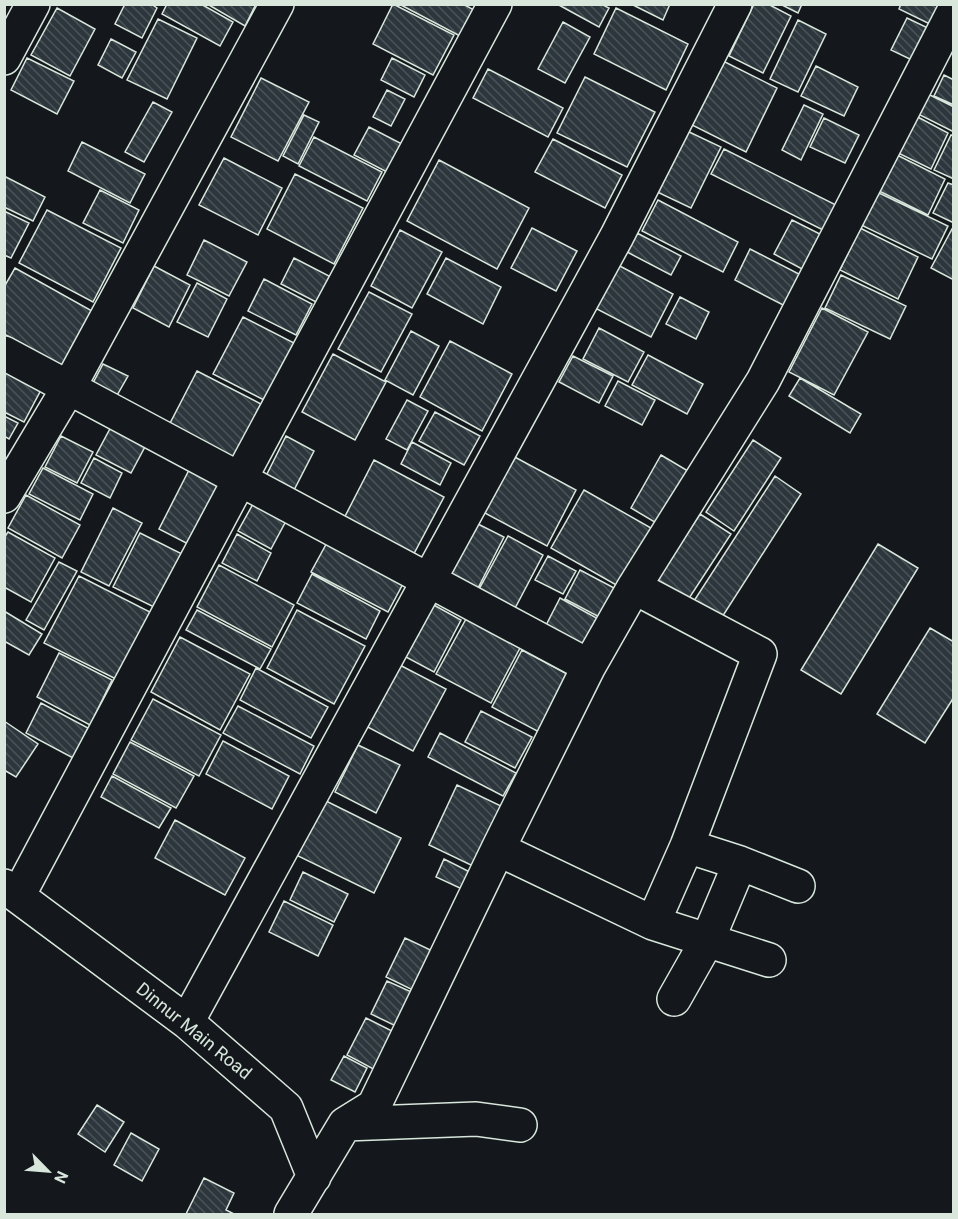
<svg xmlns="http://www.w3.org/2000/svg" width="958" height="1219" font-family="Roboto,sans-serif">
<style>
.building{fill:url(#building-back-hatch);stroke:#d8e6dc;stroke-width:1.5}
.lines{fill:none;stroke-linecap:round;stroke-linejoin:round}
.minor-casing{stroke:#d8e6dc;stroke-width:36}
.minor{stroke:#14181c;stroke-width:33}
.labels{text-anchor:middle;stroke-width:4.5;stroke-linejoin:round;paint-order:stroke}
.street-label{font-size:18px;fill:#d8e6dc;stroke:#14181c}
</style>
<defs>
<pattern id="building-back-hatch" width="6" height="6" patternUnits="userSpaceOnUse" patternTransform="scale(1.5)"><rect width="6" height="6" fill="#2c363c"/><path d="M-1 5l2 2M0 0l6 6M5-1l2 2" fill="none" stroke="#4a5358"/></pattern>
</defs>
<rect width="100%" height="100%" fill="#14181c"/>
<path class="building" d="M 125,4 L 151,4 L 157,8 L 142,38 L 115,24 Z
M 167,4 L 201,4 L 233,22 L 220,46 L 162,14 Z
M 207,4 L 256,4 L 245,26 Z
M 393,4 L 454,35 L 433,75 L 373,44 Z
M 399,4 L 463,4 L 474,10 L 460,36 Z
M 557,4 L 601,4 L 609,8 L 599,27 Z
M 631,4 L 670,4 L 663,20 Z
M 754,4 L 768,4 L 791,16 L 763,73 L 729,56 Z
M 780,4 L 802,4 L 798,13 Z
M 901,4 L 948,4 L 936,27 L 899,9 Z
M 57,8 L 95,29 L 70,76 L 31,55 Z
M 616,8 L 688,44 L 666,90 L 594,54 Z
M 907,18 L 930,29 L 914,61 L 891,50 Z
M 158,19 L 197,38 L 167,99 L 127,80 Z
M 798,20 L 826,34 L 798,92 L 770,79 Z
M 563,22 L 590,37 L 565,83 L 538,69 Z
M 111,39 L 136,52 L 122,78 L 98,65 Z
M 27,58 L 74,81 L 57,114 L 11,90 Z
M 392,58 L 425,75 L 414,97 L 381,80 Z
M 723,61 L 777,88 L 746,152 L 692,125 Z
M 816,66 L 858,87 L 844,116 L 801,96 Z
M 488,69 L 563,108 L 548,137 L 473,98 Z
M 944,75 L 954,80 L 954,105 L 934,96 Z
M 585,77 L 655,112 L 627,167 L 557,133 Z
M 261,78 L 309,102 L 278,161 L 231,137 Z
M 387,90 L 405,99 L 391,126 L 373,117 Z
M 926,93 L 954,107 L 954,132 L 916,113 Z
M 153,102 L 172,112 L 144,162 L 125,152 Z
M 804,105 L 823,114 L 801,160 L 782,150 Z
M 304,115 L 319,122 L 298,164 L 283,156 Z
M 914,115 L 948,133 L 931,169 L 896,152 Z
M 824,118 L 859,135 L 845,163 L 810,147 Z
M 369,127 L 402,144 L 387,172 L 354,155 Z
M 685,130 L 721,147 L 691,208 L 655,191 Z
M 951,135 L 954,136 L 954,179 L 934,170 Z
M 314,137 L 382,172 L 367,201 L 299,166 Z
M 553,139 L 622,175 L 605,208 L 535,172 Z
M 82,142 L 145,174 L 130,203 L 68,171 Z
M 724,149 L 836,205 L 823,230 L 711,174 Z
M 893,153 L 945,179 L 928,215 L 875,189 Z
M 224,158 L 282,188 L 258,235 L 199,205 Z
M 439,160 L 529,208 L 497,269 L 407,221 Z
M 295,174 L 363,208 L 334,264 L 267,229 Z
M 4,176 L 45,197 L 33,221 L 4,207 Z
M 948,183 L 954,185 L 954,223 L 933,213 Z
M 100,190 L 139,210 L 123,243 L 83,223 Z
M 877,192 L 948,226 L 932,259 L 861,225 Z
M 658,200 L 738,242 L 723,272 L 642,231 Z
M 47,210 L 121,248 L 93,302 L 19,263 Z
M 4,211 L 29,223 L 11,258 L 4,255 Z
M 792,220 L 820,234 L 802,269 L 774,254 Z
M 532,228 L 577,251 L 556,291 L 511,268 Z
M 860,228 L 918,257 L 898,299 L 840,270 Z
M 952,229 L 954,230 L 954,280 L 931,268 Z
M 400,230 L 442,252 L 412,308 L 371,286 Z
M 637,233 L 681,256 L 671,275 L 627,252 Z
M 204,240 L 247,262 L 229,296 L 187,275 Z
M 750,249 L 801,275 L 785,306 L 735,280 Z
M 294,258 L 331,277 L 318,303 L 281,284 Z
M 446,258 L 501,287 L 483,324 L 427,294 Z
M 616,264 L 673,294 L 651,337 L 593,307 Z
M 154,266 L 190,285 L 169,327 L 133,308 Z
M 15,268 L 92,311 L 63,366 L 4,334 L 4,287 Z
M 841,275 L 906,306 L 890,339 L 825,308 Z
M 264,279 L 312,304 L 296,335 L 248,311 Z
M 197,283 L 227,299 L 208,337 L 177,322 Z
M 369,292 L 412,314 L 381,372 L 338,349 Z
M 680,297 L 709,312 L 696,339 L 666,324 Z
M 822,308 L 868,332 L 834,395 L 789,372 Z
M 243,317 L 296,344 L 266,401 L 213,374 Z
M 599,328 L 644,352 L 628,382 L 583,359 Z
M 411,331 L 439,346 L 413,395 L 385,380 Z
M 450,341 L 512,374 L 482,431 L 420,397 Z
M 333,354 L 386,382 L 355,440 L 302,412 Z
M 648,355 L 703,384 L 687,414 L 632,385 Z
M 573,356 L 613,376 L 599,403 L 559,382 Z
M 103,364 L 128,376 L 116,397 L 92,385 Z
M 4,367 L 42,388 L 24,422 L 4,412 Z
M 197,371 L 261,404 L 230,464 L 166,431 Z
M 800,378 L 861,414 L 850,433 L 789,396 Z
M 618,381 L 655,400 L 642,425 L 605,406 Z
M 407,400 L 428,411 L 407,450 L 386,439 Z
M 435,412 L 480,436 L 464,465 L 419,441 Z
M 4,416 L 18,423 L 9,439 L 4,436 Z
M 112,425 L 147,443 L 131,473 L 96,455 Z
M 61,436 L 93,452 L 77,483 L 45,467 Z
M 286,436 L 314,451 L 292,494 L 264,480 Z
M 753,440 L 781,458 L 734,531 L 706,512 Z
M 412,442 L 451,463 L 440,485 L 401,464 Z
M 511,455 L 576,490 L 547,546 L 481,511 Z
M 661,455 L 688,471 L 658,524 L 631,508 Z
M 94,458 L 122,473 L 110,498 L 81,483 Z
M 374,460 L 444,497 L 409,563 L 340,526 Z
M 43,468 L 93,494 L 80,520 L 29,494 Z
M 189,470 L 220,486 L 190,545 L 159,529 Z
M 775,476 L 801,494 L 717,625 L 690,607 Z
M 584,490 L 651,528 L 618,586 L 551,548 Z
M 26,495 L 80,525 L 62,558 L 8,528 Z
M 253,504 L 286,521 L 271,549 L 238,531 Z
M 113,508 L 142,523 L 109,586 L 81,572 Z
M 700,514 L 731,534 L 684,606 L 653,586 Z
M 474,522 L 504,537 L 476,592 L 446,576 Z
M 8,532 L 55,558 L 31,602 L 4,587 L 4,538 Z
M 140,533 L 182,554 L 154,607 L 113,587 Z
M 237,534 L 271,553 L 257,581 L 222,563 Z
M 508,536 L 543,555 L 513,612 L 477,593 Z
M 329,539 L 405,580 L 388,612 L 311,572 Z
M 878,544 L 918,568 L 841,694 L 801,670 Z
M 548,556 L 576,571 L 563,594 L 535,580 Z
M 59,562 L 77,571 L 44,630 L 26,620 Z
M 219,565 L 294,605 L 272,647 L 197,607 Z
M 580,570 L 618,590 L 603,619 L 565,599 Z
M 312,574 L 380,611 L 366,639 L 297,603 Z
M 79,576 L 150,612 L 116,679 L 44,643 Z
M 560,598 L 602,621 L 582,660 L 540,637 Z
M 432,604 L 461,620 L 434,672 L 404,656 Z
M 197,610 L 271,649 L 260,669 L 186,630 Z
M 297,610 L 365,646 L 334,704 L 267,668 Z
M 4,611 L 42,634 L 29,655 L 4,641 Z
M 466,619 L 520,648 L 491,703 L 436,674 Z
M 930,628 L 954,642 L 954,697 L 925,743 L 877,714 Z
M 180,637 L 250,674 L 220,730 L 151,692 Z
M 522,650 L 569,675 L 539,732 L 492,707 Z
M 59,653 L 112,680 L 90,725 L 37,697 Z
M 394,662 L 446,689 L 413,751 L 362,724 Z
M 256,668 L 328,707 L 311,738 L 240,700 Z
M 153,699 L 221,735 L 199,776 L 131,740 Z
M 41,703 L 88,728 L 73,758 L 26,733 Z
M 238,706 L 314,746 L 300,774 L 223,733 Z
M 481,711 L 532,737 L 515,768 L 465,742 Z
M 4,721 L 38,744 L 16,777 L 4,770 Z
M 440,733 L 516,773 L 503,796 L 428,757 Z
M 223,741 L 289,776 L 272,809 L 206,774 Z
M 130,742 L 194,776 L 176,808 L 113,774 Z
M 358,745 L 400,765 L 376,813 L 335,792 Z
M 112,776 L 171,808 L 159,828 L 101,797 Z
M 457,785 L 501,806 L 473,866 L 429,845 Z
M 324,800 L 401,838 L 374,893 L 296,855 Z
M 175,820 L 245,858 L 225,895 L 155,858 Z
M 444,859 L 470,872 L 462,889 L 436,877 Z
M 303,872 L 348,894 L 334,922 L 290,900 Z
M 284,901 L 333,925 L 318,956 L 269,932 Z
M 405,938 L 437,953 L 419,993 L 386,977 Z
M 387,981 L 416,994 L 400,1028 L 371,1014 Z
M 366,1018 L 398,1034 L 379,1072 L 347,1055 Z
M 344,1056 L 367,1068 L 355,1092 L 331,1080 Z
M 97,1105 L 124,1122 L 105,1152 L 78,1134 Z
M 131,1133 L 159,1149 L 142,1181 L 114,1165 Z
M 204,1178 L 234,1193 L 226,1210 L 234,1214 L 186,1214 Z"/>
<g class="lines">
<defs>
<path id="minor" d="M 4,58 L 33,4
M 4,353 L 589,666
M 4,496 L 69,387 L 277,4
M 687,846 L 740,863 L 798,886
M 498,849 L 653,923 L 687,846 L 760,654 L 634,587
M 4,886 L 187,1022 L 286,1108 L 314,1177
M 18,896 L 240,479 L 495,4
M 653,923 L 769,960
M 674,999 L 708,939 L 740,863
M 187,1022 L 617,236 L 735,4
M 345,1124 L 476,1119 L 520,1125
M 291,1214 L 345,1124 L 374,1106 L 498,849 L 589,666 L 634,587 L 763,381 L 954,11"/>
</defs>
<use href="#minor" class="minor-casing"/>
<use href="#minor" class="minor"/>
</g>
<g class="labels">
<g class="street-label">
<text transform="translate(194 1031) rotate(39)" y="6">Dinnur Main Road</text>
</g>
</g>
<rect width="958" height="1219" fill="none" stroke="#d8e6dc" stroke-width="12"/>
<g transform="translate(48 1171) rotate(115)" stroke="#14181c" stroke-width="4.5" paint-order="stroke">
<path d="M0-4.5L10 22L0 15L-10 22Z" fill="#d8e6dc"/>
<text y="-9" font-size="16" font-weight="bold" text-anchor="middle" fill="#d8e6dc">N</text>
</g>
</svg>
